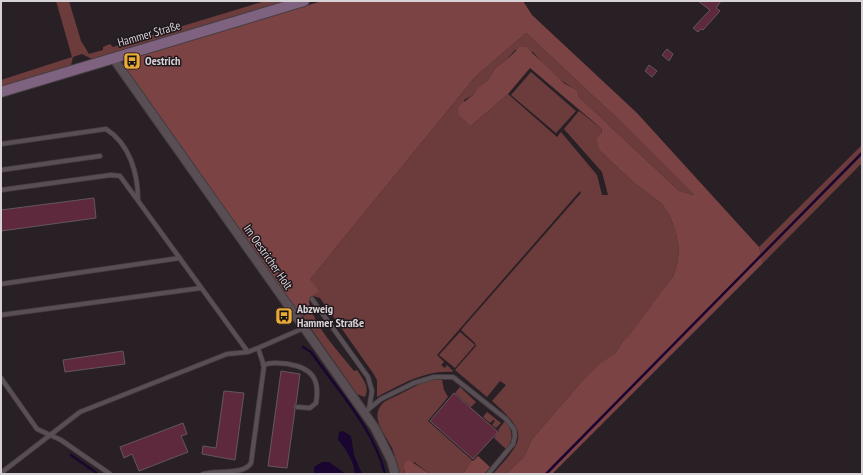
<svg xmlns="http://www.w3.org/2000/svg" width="863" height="475" font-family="'PT Sans Narrow',sans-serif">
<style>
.green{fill:#6c3c3c}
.forest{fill:#7c4344}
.water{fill:#19052f}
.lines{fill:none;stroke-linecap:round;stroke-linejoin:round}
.stream{stroke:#19052f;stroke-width:2.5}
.building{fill:#5e293c;stroke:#63575a}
.lane-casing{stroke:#443e42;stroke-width:5.5}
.street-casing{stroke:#443e42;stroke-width:10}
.secondary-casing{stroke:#443e42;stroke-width:12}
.lane{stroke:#584e54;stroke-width:4}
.street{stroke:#584e54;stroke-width:8}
.secondary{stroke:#7e627f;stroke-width:10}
.labels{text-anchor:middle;stroke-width:3;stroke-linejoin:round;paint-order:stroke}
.street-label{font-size:12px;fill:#d7d2d5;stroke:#1f171c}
.poi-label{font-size:12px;font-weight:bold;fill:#d7d2d5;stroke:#1f171c;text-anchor:start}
</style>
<rect width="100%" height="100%" fill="#292026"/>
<path class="green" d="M 56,1 L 69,1 L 81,41 L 89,54 L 103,50 L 103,47 L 110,44 L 113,47 L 265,1 L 288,1 L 92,59 L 82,54 L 73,57 L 71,65 L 67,68 L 1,87 L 1,80 L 72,57 Z
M 526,33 L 617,118 L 694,195 L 679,191 L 579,97 L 577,90 C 559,81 546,68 533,52 L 515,50 L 505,61 L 495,68 L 488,80 L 478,87 L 473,95 L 464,100 L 471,126 L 508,94 L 557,137 L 561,132 L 597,175 L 602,195 L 608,195 L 602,172 L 564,129 L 579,111 L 602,129 L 599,150 L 633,182 L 662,204 L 670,216 L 676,233 L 679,250 L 677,265 L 673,277 L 663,292 L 629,337 L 623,341 L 615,354 L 583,380 L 532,439 L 524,457 L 506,474 L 493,474 C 524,439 530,435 492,401 L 506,385 L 500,381 L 487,397 L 455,370 L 476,346 L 475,343 L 461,330 L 581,193 L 580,191 L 437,355 L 444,362 L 441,365 L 445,368 L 447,365 L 453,371 L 452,372 C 426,370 400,385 377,397 L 377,380 L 373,373 L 320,298 L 313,296 L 309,301 C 312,324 340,353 354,371 L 357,370 C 363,379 370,387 365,397 L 357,394 L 303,317 L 307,313 L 310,280 L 312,277 L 475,77 Z
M 531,72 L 576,111 L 556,133 L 511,95 Z
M 862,145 L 862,163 L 763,263 L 759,247 Z
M 460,332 L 475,345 L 455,368 L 439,355 Z
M 442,380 L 444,390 L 448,397 L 428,421 L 472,460 L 463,474 L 430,474 L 414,462 L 404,471 L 405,474 L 400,474 C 398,465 395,456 392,448 C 385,434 369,417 383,403 C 389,398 396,397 402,393 C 414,387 428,378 442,380 Z
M 460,387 L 476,402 L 471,407 L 455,393 Z
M 487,412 L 501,423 L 496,428 L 492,425 L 495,421 L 493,420 L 490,423 L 483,417 Z
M 505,421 C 513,430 514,440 506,449 L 494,438 L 499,431 L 498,430 Z"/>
<path class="forest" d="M 322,1 L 523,1 L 532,15 L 637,113 L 759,247 L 763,263 L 552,474 L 506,474 L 524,457 L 532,439 L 583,380 L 601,363 L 615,354 L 623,341 L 629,336 L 673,277 L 677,265 L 679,250 L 676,233 L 670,216 L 662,204 L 633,182 L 599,150 L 597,139 L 602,132 L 602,129 L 530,68 L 508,94 L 471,126 L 459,115 L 458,109 L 460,105 L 473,95 L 478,87 L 488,80 L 495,68 L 505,61 L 520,47 L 526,47 L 565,84 L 577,90 L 579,97 L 679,191 L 694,195 L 617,118 L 526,33 L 475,77 L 312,277 L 310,280 L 319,291 L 309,298 L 309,309 L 302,317 L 127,70 L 132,58 Z
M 478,456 L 490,467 L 484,474 L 463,474 L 472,460 L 473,461 Z
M 409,460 L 430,474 L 405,474 L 404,466 L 406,462 Z"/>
<path class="water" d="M 343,431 L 351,436 L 354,455 L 362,474 L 354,474 C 357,466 344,446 338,440 L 339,432 Z
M 322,462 L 329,462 L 346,474 L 314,474 L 314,467 Z"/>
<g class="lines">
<path class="stream" d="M 303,347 L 311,352 C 337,389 374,429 385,474
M 71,455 L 98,474
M 546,474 L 862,153"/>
</g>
<path class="building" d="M 698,1 L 721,1 L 716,8 L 720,11 L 703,30 L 701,29 L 698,32 L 693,28 L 710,10 Z
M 667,49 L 673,54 L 669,61 L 662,55 Z
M 649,65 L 657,71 L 652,77 L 645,71 Z
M 94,198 L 96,218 L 1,231 L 1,210 Z
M 123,351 L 125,364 L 65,372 L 63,360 Z
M 281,371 L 300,374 L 296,404 L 294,406 L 295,410 L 287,468 L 268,466 Z
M 224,391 L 244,393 L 235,460 L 202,454 L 203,446 L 216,448 Z
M 454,393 L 498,432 L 473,459 L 430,421 Z
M 183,423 L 187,434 L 181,436 L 188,452 L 139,471 L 132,454 L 124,458 L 120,447 Z"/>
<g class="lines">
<defs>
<path id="lane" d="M 1,144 L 106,129 C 130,144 138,174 138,200
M 1,170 L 100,156
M 1,190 L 111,175 L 120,176 L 248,352 L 258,348 L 264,366 L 251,463 C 244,475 218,470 203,474
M 1,284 L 180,258
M 312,299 L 368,377 L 372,391 L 369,409
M 1,315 L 201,288
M 258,348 L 304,328
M 263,365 C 272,362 279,363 288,364 C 313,368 320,380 316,403 L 310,408 L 297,407
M 1,378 L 37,429 L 61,440 L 110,474
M 364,413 L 381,399 L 414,383 L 434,377 L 453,377 L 506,419 L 514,429 L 515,436 L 513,444 L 488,474
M 1,473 L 80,412 L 227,354 L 248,352"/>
<path id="street" d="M 113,58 L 375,428 L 391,460 L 395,474"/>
<path id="secondary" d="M 1,92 L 304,1"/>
</defs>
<use href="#lane" class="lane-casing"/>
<use href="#street" class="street-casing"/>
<use href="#secondary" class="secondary-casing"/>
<use href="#lane" class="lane"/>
<use href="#street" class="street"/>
<use href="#secondary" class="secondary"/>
</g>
<defs>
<symbol id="bus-square" viewBox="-11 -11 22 22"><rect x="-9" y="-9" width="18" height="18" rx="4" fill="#e9aa38" stroke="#1f171c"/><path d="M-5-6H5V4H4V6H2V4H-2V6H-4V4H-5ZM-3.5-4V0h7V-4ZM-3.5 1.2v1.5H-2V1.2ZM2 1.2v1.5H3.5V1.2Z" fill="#111"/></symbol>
</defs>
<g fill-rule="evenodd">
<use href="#bus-square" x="122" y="51" width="20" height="20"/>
<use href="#bus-square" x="274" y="306" width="20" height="20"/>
</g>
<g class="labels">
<g class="street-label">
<text transform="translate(149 34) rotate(-16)" y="4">Hammer Straße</text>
<text transform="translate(268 257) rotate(55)" y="4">Im Oestricher Holt</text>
</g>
<g class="poi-label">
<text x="145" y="65">Oestrich</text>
<text x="297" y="313">Abzweig<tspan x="297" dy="14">Hammer Straße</tspan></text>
</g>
</g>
<rect width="863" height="475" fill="none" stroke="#d7d2d5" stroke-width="4"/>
</svg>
